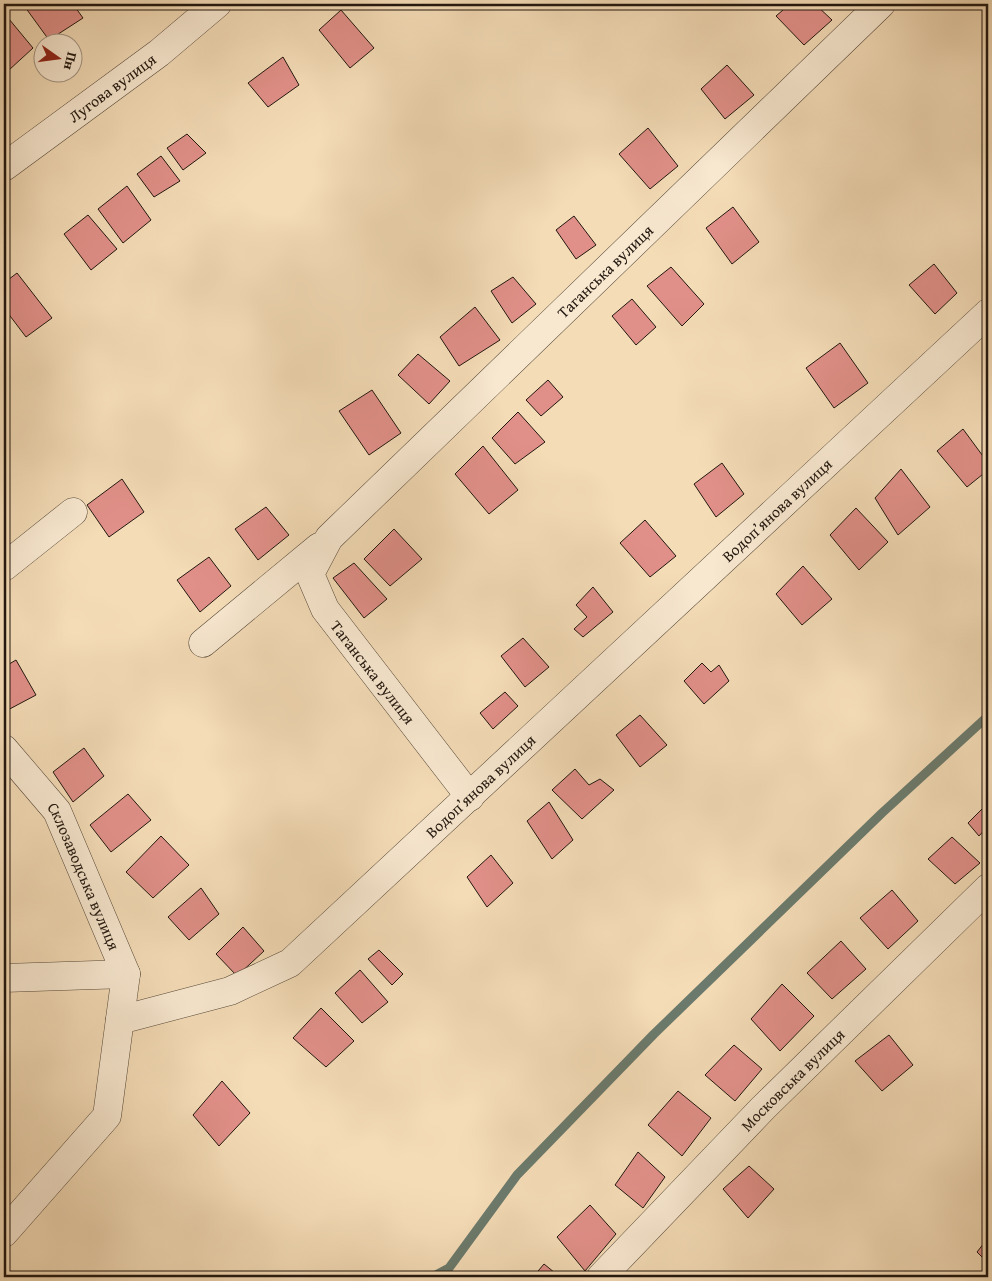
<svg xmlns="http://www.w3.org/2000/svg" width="992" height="1281" font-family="'Gentium Book Plus',serif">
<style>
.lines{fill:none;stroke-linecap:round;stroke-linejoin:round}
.stream{stroke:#6b7a6c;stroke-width:9}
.building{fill:#e19089;stroke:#22170f}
.minor-casing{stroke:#564839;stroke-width:29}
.minor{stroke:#f8e8d0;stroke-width:28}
.labels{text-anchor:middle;stroke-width:5;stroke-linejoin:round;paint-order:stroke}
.street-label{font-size:16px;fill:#22170f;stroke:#f8e8d0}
</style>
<rect width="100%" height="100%" fill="#f4dcb7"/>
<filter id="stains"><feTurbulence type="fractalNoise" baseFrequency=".004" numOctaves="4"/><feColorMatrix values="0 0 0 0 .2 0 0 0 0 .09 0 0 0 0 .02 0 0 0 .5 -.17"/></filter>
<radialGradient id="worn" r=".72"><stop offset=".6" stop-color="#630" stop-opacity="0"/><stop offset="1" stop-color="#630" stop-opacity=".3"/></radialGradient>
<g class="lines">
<path class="stream" d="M 432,1277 L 449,1268 L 517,1175 L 654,1034 L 882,813 L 988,716"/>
</g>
<path class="building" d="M 29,4 L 73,4 L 83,18 L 49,40 L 25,7 Z
M 790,4 L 815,4 L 832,20 L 804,45 L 776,16 Z
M 341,10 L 374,48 L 350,68 L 319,30 Z
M 4,13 L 33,48 L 9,70 L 4,63 Z
M 283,57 L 299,85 L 268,107 L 248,83 Z
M 727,65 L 754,95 L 725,119 L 701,89 Z
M 648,128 L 678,166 L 650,189 L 619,154 Z
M 187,134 L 206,153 L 183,170 L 167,148 Z
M 161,156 L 180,181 L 154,197 L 137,174 Z
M 127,186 L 151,220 L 123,243 L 98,209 Z
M 733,207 L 759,242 L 732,264 L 706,228 Z
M 88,215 L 117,249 L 91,270 L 64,234 Z
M 574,216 L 596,245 L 576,259 L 556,230 Z
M 934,264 L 957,293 L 935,314 L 909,285 Z
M 671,267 L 704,304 L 682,326 L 647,286 Z
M 17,273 L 52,318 L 26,337 L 4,308 L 4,283 Z
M 513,277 L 536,304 L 512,323 L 491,291 Z
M 632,299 L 656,327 L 636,345 L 612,316 Z
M 475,307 L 500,340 L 459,366 L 440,337 Z
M 840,343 L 868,383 L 834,408 L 806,368 Z
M 418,354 L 450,381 L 429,404 L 398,375 Z
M 548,380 L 563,397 L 541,416 L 526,400 Z
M 372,390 L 401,433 L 369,455 L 339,411 Z
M 518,412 L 545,442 L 515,464 L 492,438 Z
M 963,429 L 988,463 L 988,470 L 967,487 L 937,451 Z
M 483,446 L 518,490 L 489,514 L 455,474 Z
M 722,463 L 744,494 L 716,517 L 694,484 Z
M 901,469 L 930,507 L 898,535 L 875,498 Z
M 122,479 L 144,512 L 109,537 L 87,505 Z
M 266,507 L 289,535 L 258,560 L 235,529 Z
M 856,508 L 888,542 L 859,570 L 830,535 Z
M 645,520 L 676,556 L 650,577 L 620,543 Z
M 394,529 L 422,559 L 390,586 L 364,559 Z
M 209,557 L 231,586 L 200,612 L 177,580 Z
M 354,563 L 387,599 L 364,618 L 333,578 Z
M 803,566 L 832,599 L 802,625 L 776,594 Z
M 593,587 L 613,612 L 583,637 L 574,629 L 587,617 L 576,605 Z
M 523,638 L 549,667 L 525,687 L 501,656 Z
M 16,660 L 36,695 L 4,712 L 4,667 Z
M 702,663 L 711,672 L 719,665 L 729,681 L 704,704 L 684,681 Z
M 505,692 L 518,706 L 493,729 L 480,713 Z
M 640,715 L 667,745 L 640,767 L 616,735 Z
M 84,748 L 104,776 L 73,802 L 53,772 Z
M 575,769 L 589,785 L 600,779 L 614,790 L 582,819 L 552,790 Z
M 128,794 L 151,820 L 111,852 L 90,825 Z
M 549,802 L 573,840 L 552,859 L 527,821 Z
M 988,803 L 988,826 L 979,836 L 968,823 Z
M 161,836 L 189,865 L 153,898 L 126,872 Z
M 952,837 L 980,863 L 955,884 L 928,859 Z
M 491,855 L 513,883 L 487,907 L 467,877 Z
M 201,888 L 219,914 L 189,940 L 168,917 Z
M 892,890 L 918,921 L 888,949 L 860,918 Z
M 243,927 L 264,951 L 237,976 L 216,954 Z
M 841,941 L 866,969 L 832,999 L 807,973 Z
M 379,950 L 403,974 L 392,985 L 368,959 Z
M 360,970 L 388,1002 L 362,1023 L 335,993 Z
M 782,984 L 814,1016 L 780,1051 L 751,1019 Z
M 321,1008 L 354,1041 L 326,1067 L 293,1038 Z
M 889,1035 L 913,1065 L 882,1091 L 855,1061 Z
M 734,1045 L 762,1069 L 735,1101 L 705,1075 Z
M 222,1081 L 250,1113 L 219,1146 L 193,1115 Z
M 678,1091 L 711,1118 L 682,1156 L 648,1125 Z
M 638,1152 L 665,1177 L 643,1208 L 615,1185 Z
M 749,1166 L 774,1189 L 748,1218 L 723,1189 Z
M 590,1205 L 616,1234 L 585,1271 L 557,1237 Z
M 988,1238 L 988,1263 L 977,1252 Z
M 544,1264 L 560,1277 L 533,1277 Z"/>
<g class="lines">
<defs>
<g id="minor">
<path id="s1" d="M 4,167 L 159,53 L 217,4"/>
<path d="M 4,567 L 73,512"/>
<path d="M 203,643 L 319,547"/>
<path id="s2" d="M 4,749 L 57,811 L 126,974 L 107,1116 L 4,1233"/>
<path id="s3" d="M 470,797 L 325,609 L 310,574 L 329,538 L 881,4"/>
<path d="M 4,978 L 126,974"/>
<path id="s4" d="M 120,1020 L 230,991 L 290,963 L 988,313"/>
<path id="s5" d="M 601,1277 L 763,1108 L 988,888"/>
</g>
</defs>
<use href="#minor" class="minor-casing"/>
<use href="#minor" class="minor"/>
</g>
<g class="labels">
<g class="street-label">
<text dy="6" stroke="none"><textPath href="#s1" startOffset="134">Лугова вулиця</textPath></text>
<text dy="6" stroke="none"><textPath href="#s3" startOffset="700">Таганська вулиця</textPath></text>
<text dy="6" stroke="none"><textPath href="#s4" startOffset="845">Водоп’янова вулиця</textPath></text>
<text transform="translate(373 672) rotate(52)" y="6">Таганська вулиця</text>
<text dy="6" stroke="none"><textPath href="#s4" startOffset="440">Водоп’янова вулиця</textPath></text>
<text dy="6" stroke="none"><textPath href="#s2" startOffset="152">Склозаводська вулиця</textPath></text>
<text dy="6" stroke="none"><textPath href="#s5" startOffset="275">Московська вулиця</textPath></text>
</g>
</g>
<rect width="992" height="1281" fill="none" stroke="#f4dcb7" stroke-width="20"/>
<rect x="5" y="5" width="982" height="1271" fill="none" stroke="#22170f" stroke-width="2.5"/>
<rect x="10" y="10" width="972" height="1261" fill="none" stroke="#22170f"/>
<g transform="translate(58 58) rotate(104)"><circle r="24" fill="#f8e8d0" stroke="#a29483"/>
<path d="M0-4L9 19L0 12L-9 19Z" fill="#8f2418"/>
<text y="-8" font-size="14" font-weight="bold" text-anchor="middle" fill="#22170f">Пн</text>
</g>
<rect width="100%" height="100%" filter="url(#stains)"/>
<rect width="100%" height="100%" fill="url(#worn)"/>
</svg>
